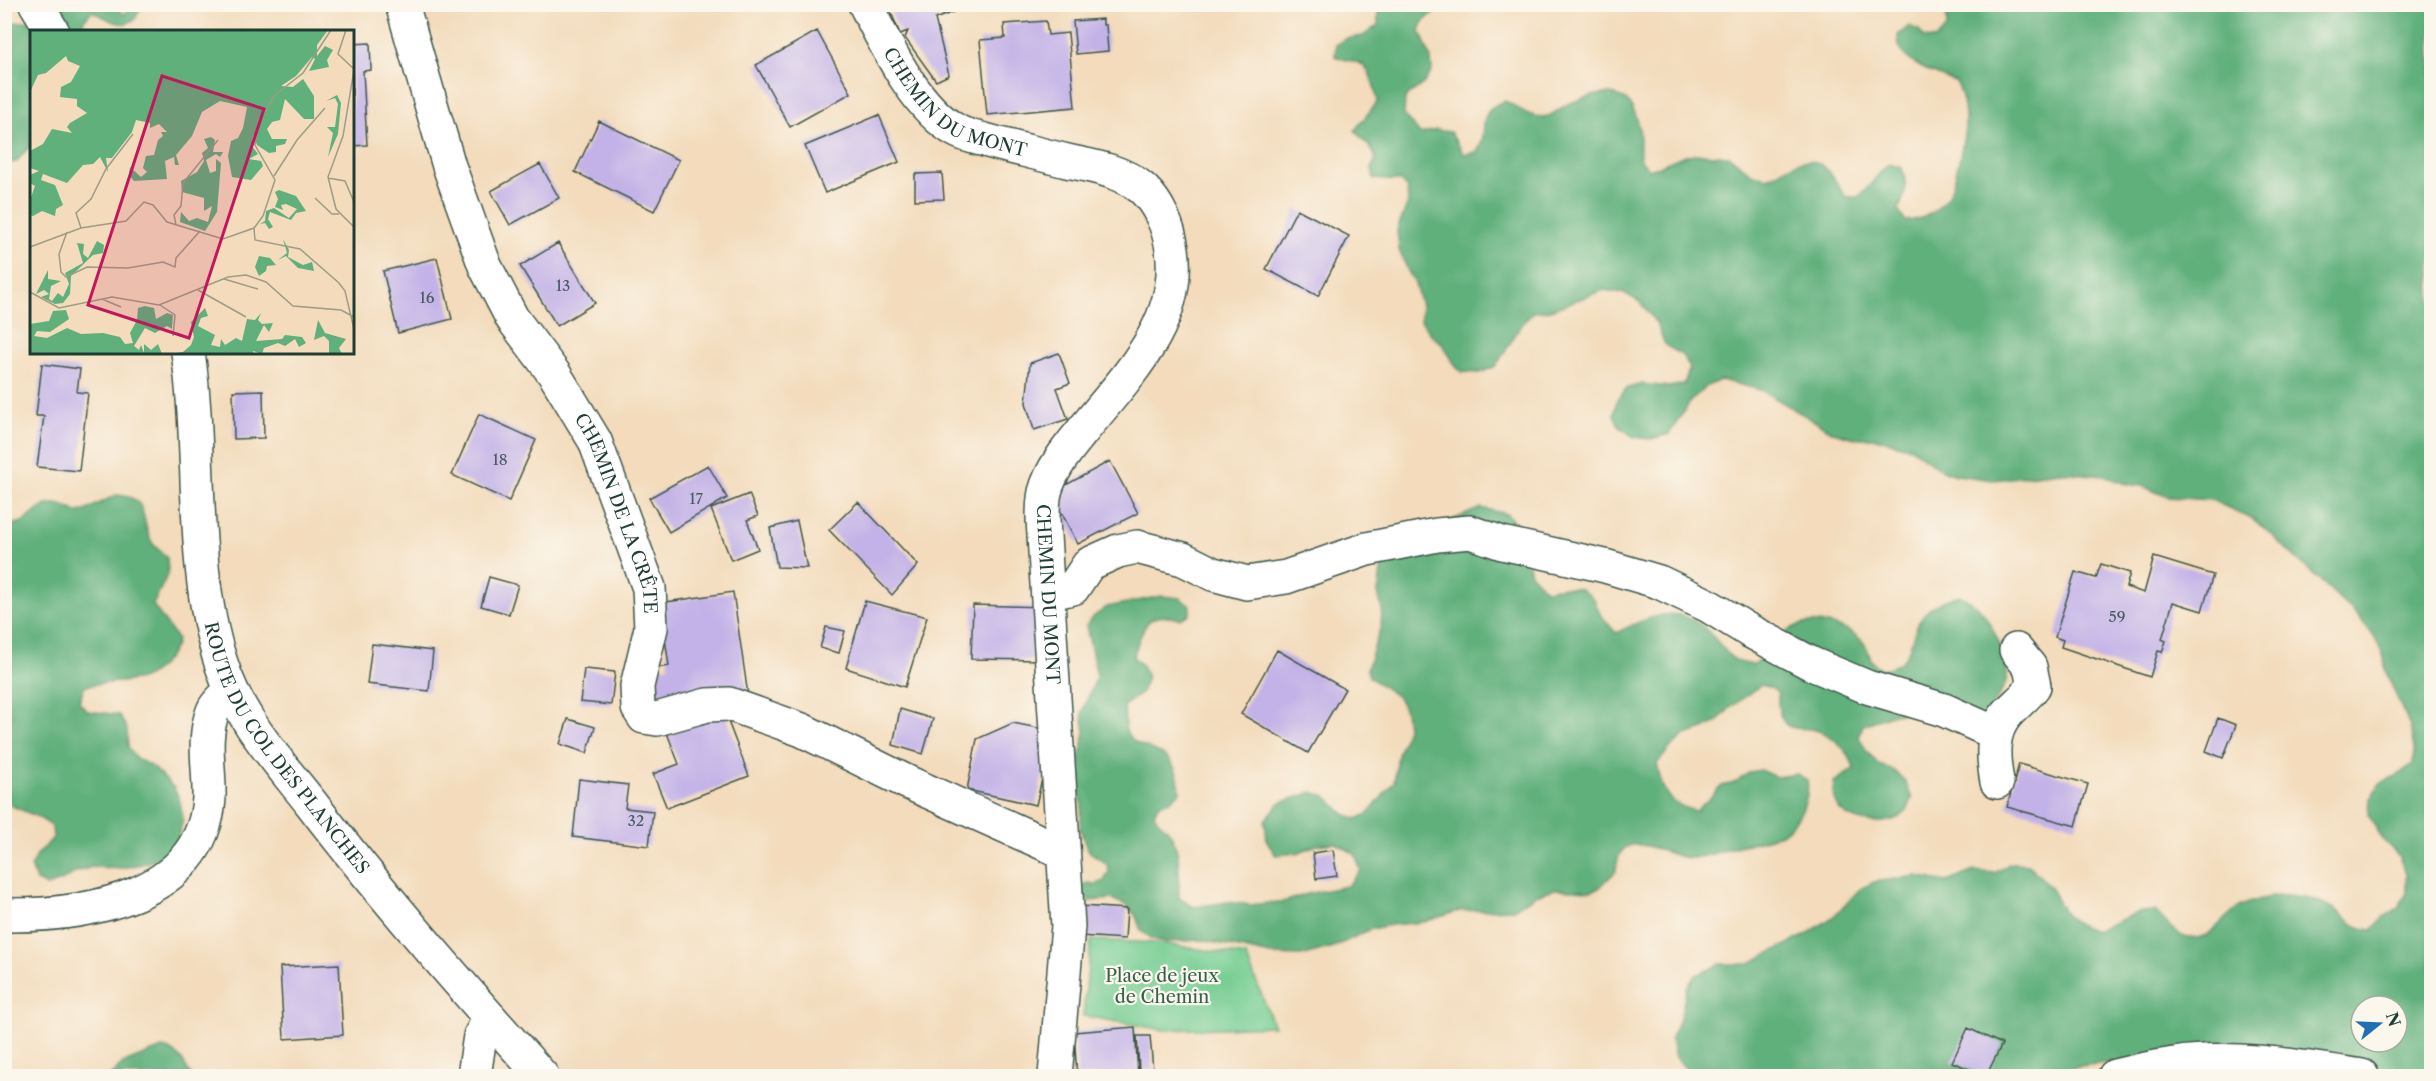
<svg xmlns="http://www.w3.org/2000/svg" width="2436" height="1081" font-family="'Libre Caslon Text',serif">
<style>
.green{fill:#75cd92;stroke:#4a8563;stroke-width:1.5}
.forest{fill:#60b07c;stroke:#407658;stroke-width:1.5;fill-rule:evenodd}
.building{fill:#c2b2e7}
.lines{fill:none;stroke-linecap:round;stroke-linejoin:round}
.minor-casing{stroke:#3f5548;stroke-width:36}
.minor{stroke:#fff;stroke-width:33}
.labels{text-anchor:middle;stroke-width:4.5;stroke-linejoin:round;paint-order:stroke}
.number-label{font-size:15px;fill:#485a61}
.street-label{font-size:18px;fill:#1f3d34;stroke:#fbf7ec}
.park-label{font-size:18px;fill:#34614c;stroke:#fbf7ec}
.inset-road{fill:none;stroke:#9e9c85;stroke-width:1.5}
.view{fill:#c2185b;fill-opacity:0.15;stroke:#c2185b;stroke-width:3}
.inset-edge{fill:none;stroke:#1f3d34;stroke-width:3}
</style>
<rect width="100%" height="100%" fill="#fbf7ec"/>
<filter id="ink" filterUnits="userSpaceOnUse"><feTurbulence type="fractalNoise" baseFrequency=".0167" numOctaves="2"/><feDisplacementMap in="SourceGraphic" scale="12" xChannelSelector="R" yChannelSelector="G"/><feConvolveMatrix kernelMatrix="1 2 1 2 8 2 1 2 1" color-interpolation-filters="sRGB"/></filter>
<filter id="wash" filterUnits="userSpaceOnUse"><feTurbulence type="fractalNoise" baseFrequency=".008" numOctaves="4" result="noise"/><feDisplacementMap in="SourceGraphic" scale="24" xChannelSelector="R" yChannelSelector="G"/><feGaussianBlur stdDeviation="1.35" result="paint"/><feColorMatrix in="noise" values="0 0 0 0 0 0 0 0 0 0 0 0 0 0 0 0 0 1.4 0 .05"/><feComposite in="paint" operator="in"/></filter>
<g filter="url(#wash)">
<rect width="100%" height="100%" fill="#f3dbbb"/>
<path class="green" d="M 1091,940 L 1157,943 L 1246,956 L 1274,1026 L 1165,1030 L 1083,1016 Z"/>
<path class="forest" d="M 48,5 L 115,5 L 123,14 L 136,5 L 140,9 L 135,19 L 126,24 L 114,22 L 92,11 L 83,21 L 85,31 L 32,32 L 31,145 L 16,162 L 5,163 L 4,24 L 30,21 Z
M 1378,5 L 1443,5 L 1424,21 L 1420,30 L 1431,59 L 1432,71 L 1424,83 L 1405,98 L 1404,115 L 1420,134 L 1436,130 L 1450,132 L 1464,154 L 1477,152 C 1491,131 1473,112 1505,101 C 1518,108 1533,120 1548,116 C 1555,114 1561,107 1568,104 C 1599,92 1631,82 1639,128 C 1641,138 1639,150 1640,160 L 1650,170 L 1685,155 L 1702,154 L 1729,156 L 1751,173 L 1768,178 C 1790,165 1814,148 1832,176 C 1837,183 1840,190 1846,197 L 1858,197 C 1871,187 1876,174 1889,164 L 1902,168 C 1908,184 1906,195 1898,210 L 1905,221 C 1923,220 1938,211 1948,196 C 1955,185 1966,133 1965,119 C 1965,106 1962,95 1957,83 C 1940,75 1910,67 1900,49 C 1898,45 1898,39 1898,35 L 1909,26 L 1919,30 L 1924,38 L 1935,39 L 1947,27 L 1946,5 L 2431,5 L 2431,1076 L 2159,1076 L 2121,1061 L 2073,1067 L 2060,1076 L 1688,1076 L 1687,1070 L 1674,1055 L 1671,1037 L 1681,1015 L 1687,987 L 1695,976 L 1720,964 L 1748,964 L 1804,936 L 1834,916 L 1860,889 L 1874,882 L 1916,876 L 1947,882 L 1974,871 L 1995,873 L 2011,863 L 2028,864 C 2035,872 2045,880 2051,889 C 2067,916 2064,920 2095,931 L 2139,912 L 2155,911 C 2163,918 2172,932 2182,936 C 2208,946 2218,922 2236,909 C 2247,901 2270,896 2284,896 C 2301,897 2318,899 2333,908 C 2350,919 2349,927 2372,930 L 2384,917 L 2398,908 L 2407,893 L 2406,873 L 2398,855 L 2383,840 L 2369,816 L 2370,798 L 2381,782 L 2396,776 L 2413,764 L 2414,749 L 2410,727 L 2385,670 L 2384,657 L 2374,636 L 2357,615 L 2264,528 L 2248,517 L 2211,500 L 2168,497 L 2142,486 L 2127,484 L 2104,476 L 2060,472 L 1993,480 L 1957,475 L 1941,470 L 1911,448 L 1876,438 L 1855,438 L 1833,432 L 1761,390 L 1720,380 L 1707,386 L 1692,399 L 1669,434 L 1651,439 L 1634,437 L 1620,427 L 1614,415 L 1617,400 L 1626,389 L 1641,384 L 1669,387 L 1684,384 L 1690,367 L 1682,355 L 1665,345 L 1657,324 L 1640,302 L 1624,293 L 1604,290 L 1550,310 L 1533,312 L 1520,327 L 1496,366 L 1480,373 L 1462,372 L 1457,368 L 1441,342 L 1433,337 L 1421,321 L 1421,306 L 1414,280 L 1410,275 L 1399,250 L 1397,230 L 1408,203 L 1407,188 L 1400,181 L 1374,179 L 1372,167 L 1376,159 C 1371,143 1363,143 1355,130 L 1378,101 C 1374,89 1372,68 1359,63 C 1351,60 1343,60 1335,56 L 1336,45 L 1344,39 L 1363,36 L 1378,25 ZM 2361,1006 L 2397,1006 L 2397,1042 L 2361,1042 Z
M 116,495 C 153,496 138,522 153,544 C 157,549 163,553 167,558 L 168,573 L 153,605 L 177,639 C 176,648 172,652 166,660 C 141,692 115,676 84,687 L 79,702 L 88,711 L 119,715 L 127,729 L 128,747 L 136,758 L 154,768 L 174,788 L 180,801 L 183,821 L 175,847 L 158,858 L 146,863 L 122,868 L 92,867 L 76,872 L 61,881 L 47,886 L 36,881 L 31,866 L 37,855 L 53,838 L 52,826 L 38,817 L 5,803 L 5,523 C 35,532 35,486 76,512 L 85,511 Z
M 1481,508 L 1507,514 L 1521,529 L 1531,574 L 1546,590 L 1563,587 L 1581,589 L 1594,599 L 1600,614 L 1616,633 C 1656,613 1684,601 1716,640 C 1731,657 1730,661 1753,665 C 1766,656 1773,641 1786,632 C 1807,615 1847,624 1864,643 C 1873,655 1865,659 1882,669 C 1917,663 1906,643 1920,620 C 1928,605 1945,600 1960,595 C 1966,599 1973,603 1979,608 C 1990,619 2009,660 2007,676 C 2004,695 1987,713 1973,724 L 1907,712 L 1894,714 L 1863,725 L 1859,737 L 1866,750 L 1878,764 L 1894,771 L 1905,781 L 1912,799 C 1910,803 1909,809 1906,812 C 1890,828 1849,826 1837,805 C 1832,798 1833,790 1834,782 L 1854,769 C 1849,749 1831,733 1811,729 C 1803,728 1789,730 1784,722 C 1778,715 1778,703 1778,694 L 1772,688 L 1761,685 L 1730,708 L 1717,722 L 1704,729 L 1685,735 L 1670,748 L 1657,764 C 1662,792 1667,804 1696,811 L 1722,786 L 1734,783 L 1750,772 L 1760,770 L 1776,777 L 1797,774 L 1807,780 C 1810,798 1800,821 1783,832 C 1771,840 1749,843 1735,847 C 1720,851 1705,858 1690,858 C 1674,858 1645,841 1631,845 C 1619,849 1617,859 1616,871 L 1599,888 L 1591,891 L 1555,889 L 1536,895 L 1513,909 L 1459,911 L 1424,922 L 1390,925 L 1371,929 L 1336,946 L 1301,956 L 1271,955 L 1202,940 L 1166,942 L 1153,939 L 1141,931 L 1136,916 L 1126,905 L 1112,899 L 1089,901 L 1081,896 L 1081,887 L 1088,883 L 1095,884 L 1104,881 L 1109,871 L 1107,864 L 1090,852 L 1085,844 L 1080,829 L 1082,804 L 1076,776 L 1085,732 L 1082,712 L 1097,676 L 1086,626 L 1093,617 L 1107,607 L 1162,596 L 1180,598 L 1190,606 L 1190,614 L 1180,619 C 1144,609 1144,628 1133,657 L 1141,664 L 1147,677 L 1141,693 L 1124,706 C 1125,713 1124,723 1126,730 C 1135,757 1177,737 1180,792 L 1170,801 L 1158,805 L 1154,814 C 1159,824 1168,828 1172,836 C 1181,856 1179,877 1179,898 L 1193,907 L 1228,902 L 1250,905 L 1287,901 L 1307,894 L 1347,886 L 1361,871 L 1355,854 L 1336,843 L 1317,845 L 1297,853 L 1276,855 L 1267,841 L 1265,820 L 1280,803 L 1312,792 L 1326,796 L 1344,814 L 1356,819 L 1368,814 L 1394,782 L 1398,755 L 1407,728 L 1405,711 L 1398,697 L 1369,677 L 1367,669 L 1381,626 L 1382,610 L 1378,593 L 1384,548 Z
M 162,1048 C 179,1051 184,1062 191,1076 L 110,1076 L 124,1063 Z"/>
<g id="blocks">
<path class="building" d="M 888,5 L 971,5 L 935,19 L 949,75 L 936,81 L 905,38 L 908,31 L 900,34 Z
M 1103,19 L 1103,25 L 1106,25 L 1108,51 L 1076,54 L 1073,21 Z
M 1046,21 L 1048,35 L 1068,33 L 1075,107 L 987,115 L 980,40 L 1005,38 L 1004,24 Z
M 817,31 L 851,93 L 790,127 L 756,65 Z
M 370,43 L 371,70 L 363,71 L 367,145 L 352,146 L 352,44 Z
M 879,115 L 899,162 L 825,193 L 805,146 Z
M 599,121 L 679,160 L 654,211 L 575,172 Z
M 540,164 L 559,198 L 510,225 L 491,191 Z
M 942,173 L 944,199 L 915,200 L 915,174 Z
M 1297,209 L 1349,236 L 1318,296 L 1266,269 Z
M 558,243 L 595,303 L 557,326 L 520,266 Z
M 437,258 L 452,319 L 398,333 L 383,271 Z
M 1059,353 L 1070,383 L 1057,388 L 1068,419 L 1034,430 L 1026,403 L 1030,363 Z
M 42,364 L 80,369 L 77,392 L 88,393 L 79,471 L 37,467 L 44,416 L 36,416 Z
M 263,390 L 264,438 L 234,439 L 233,391 Z
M 479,414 L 536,440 L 509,501 L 452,475 Z
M 1110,461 L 1138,513 L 1078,544 L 1051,493 Z
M 708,465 L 727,498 L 669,532 L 649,498 Z
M 749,494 L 758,516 L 747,520 L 758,549 L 731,560 L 711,509 Z
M 858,502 L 918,565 L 892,595 L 829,530 Z
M 797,521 L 807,568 L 777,567 L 770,528 Z
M 2154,557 L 2213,575 L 2202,611 L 2173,602 L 2162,639 L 2166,641 L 2162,652 L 2158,651 L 2150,677 L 2061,647 L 2063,640 L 2055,637 L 2075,572 L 2096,578 L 2101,564 L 2130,573 L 2126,587 L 2144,593 Z
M 489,577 L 518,585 L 509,614 L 481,606 Z
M 733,592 L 748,695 L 649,709 L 643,670 L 669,666 L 660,603 Z
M 865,601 L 927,617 L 905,687 L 846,668 Z
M 973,605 L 1043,607 L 1042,660 L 971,659 Z
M 826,627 L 845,631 L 839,653 L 820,648 Z
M 372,644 L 433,651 L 429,691 L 367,684 Z
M 1277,650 L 1345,689 L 1308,753 L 1241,714 Z
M 584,669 L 615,672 L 611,705 L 580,702 Z
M 900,709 L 933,719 L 923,754 L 893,745 Z
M 724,711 L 749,776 L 667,808 L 653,774 L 679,764 L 667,733 Z
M 2218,718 L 2236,725 L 2223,758 L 2206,751 Z
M 568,719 L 595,727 L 587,753 L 560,744 Z
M 1013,723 L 1053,731 L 1036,805 L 967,790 L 977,739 Z
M 2019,764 L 2088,784 L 2076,826 L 2007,807 Z
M 579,779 L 628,785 L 625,808 L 653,811 L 649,846 L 573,837 Z
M 1333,850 L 1337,876 L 1316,879 L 1313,853 Z
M 1081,906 L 1127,909 L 1125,939 L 1079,936 Z
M 339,964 L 343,1035 L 284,1039 L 280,967 Z
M 1135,1027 L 1138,1076 L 1077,1076 L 1074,1032 Z
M 1968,1028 L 2002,1044 L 1986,1076 L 1952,1062 Z
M 1137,1036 L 1150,1036 L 1153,1070 L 1139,1071 Z"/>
</g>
</g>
<g filter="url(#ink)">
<use href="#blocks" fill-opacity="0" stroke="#3f5548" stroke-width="1.5"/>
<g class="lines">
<defs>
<g id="minor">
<path d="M 36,4 L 53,32"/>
<path id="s1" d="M 402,4 L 449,166 L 485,266 L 512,318 L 555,375 L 595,441 L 649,588 L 651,628 L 637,686 L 638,708 L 644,717 L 657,719 L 707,705 L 729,704 L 802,730 L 907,782 L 1063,852"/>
<path id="s2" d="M 865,4 C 886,45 916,109 957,131 C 966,136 978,138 988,141 C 1014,148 1040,154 1067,161 C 1092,166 1123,171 1143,189 C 1159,204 1169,228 1172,249 C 1183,324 1123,380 1080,434 C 1066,451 1051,470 1045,492 C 1043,501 1043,510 1043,519 L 1068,926 L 1055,1076"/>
<path id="s3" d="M 188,352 C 203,455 189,564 221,663 C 237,716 277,760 311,803 C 384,898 463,988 542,1076"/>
<path d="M 1049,593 L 1073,588 L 1089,564 L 1118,551 L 1137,547 L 1183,559 L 1213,574 L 1247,583 L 1286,577 L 1367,549 L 1437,535 L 1470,532 L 1502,543 L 1605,566 L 1659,582 L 1707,605 L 1748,630 L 1812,664 L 1867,687 L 1944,710 L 1995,733"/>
<path d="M 1997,782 C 1993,759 1990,733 2007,714 C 2016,704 2026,697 2034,686 L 2030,667 L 2016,650"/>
<path d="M 4,915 C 84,916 203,898 209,798 C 210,769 202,739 213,711 C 216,703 225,697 231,690"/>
<path d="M 474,1076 L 480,1036 L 490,1018"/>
<path d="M 2115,1076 C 2135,1071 2154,1067 2174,1064 C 2232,1054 2304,1067 2362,1076"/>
</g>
</defs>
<use href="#minor" class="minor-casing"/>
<use href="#minor" class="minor"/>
</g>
</g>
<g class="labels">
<g class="number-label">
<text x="563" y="291">13</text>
<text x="427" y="303">16</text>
<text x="500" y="465">18</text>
<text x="696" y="504">17</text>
<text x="2117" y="622">59</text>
<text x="636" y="826">32</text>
</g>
<g class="street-label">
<text dy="6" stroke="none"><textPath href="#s2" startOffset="141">CHEMIN DU MONT</textPath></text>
<text dy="6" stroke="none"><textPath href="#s1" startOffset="558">CHEMIN DE LA CRÊTE</textPath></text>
<text dy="6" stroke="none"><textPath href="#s2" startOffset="807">CHEMIN DU MONT</textPath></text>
<text dy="6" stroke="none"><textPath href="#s3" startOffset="420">ROUTE DU COL DES PLANCHES</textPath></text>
</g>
<g class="park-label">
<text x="1162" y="982">Place de jeux<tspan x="1162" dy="21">de Chemin</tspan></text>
</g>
</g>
<g transform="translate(30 30)">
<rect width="324" height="324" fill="#f3dbbb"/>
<path d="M 0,0 L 298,0 L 287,15 L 287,26 L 295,16 L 303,20 L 297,30 L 299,37 L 279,41 L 285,29 L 282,27 L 266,46 L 251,56 L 263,57 L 273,49 L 284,66 L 284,89 L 274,89 L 255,69 L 250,90 L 242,92 L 237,99 L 242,109 L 257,109 L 255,114 L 246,116 L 246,122 L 239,123 L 227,115 L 223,105 L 222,116 L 228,124 L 219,129 L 231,131 L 233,136 L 221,150 L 202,147 L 198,126 L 201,111 L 208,108 L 213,98 L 217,77 L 190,71 L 172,82 L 162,106 L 146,125 L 149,135 L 145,135 L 144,127 L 135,131 L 137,149 L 104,151 L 99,145 L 100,137 L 111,147 L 117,142 L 113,138 L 116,126 L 124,125 L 128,110 L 133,106 L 131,102 L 137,102 L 129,94 L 120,98 L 120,93 L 106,90 L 102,102 L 82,128 L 76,128 L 78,142 L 70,127 L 63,134 L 53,135 L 37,153 L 13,144 L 11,150 L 25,155 L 33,175 L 26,179 L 25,186 L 12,181 L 3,186 L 0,185 L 0,170 L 5,156 L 0,153 L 0,145 L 9,141 L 0,138 L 0,121 L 13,114 L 22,99 L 42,103 L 37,97 L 40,93 L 57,83 L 47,76 L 47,69 L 30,67 L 31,57 L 41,52 L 50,36 L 38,31 L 36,26 L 16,43 L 8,45 L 0,62 ZM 307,65 L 311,73 L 308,104 L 298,127 L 303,103 L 297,97 L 305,97 L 308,74 L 305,68 L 296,71 ZM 181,107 L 185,110 L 183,122 L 193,122 L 190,127 L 186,124 L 176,130 L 180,143 L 186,141 L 186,129 L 191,133 L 187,182 L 175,201 L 150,192 L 151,182 L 159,191 L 167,188 L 178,192 L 182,176 L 174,181 L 174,168 L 152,162 L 151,151 L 167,142 L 174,131 L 172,123 L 178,118 L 174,109 ZM 249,160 L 266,166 L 276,181 L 266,183 L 261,190 L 240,182 L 238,189 L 243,197 L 239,199 L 235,193 L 230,194 L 235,191 L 236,181 L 244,178 L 259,188 L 267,179 L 256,174 L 251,175 L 253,180 L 245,177 L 248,169 L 245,162 ZM 253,209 L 259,220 L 258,227 L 273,235 L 282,232 L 284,241 L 268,238 L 256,226 L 248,230 L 257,223 ZM 67,211 L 74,215 L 73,223 L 63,225 L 41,246 L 40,264 L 33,273 L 25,274 L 11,267 L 19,264 L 14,260 L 6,264 L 18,240 L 18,249 L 31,251 L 21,256 L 19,269 L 22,271 L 28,263 L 33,267 L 39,254 L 35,243 L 53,233 L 47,213 L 54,214 L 53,224 L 58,228 ZM 229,226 L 240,228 L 246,235 L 237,236 L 236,241 L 229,246 L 225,237 ZM 115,276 L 124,278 L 126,289 L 137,283 L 143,285 L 142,299 L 137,296 L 125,303 L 115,298 L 104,316 L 109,320 L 111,315 L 114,323 L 114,314 L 121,320 L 128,314 L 132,324 L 0,324 L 0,294 L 19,291 L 23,281 L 36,280 L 39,289 L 20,302 L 7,301 L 4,306 L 17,308 L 37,298 L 51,304 L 73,303 L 90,307 L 95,314 L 103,313 L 100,303 L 107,290 L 108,278 ZM 175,278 L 178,286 L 171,288 L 168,296 L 185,305 L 181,315 L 190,317 L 191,309 L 195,315 L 206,308 L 212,311 L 217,289 L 225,290 L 231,283 L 228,290 L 232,294 L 243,293 L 239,302 L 234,295 L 226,311 L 252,309 L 255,305 L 272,307 L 276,313 L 269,317 L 265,309 L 255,316 L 248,313 L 234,318 L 232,324 L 223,321 L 223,324 L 139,324 L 153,322 L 161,315 L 164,307 L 161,292 ZM 288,290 L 295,303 L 316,309 L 309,318 L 312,324 L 299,324 L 299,311 L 294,306 L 284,310 Z" fill="#60b07c"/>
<path class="inset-road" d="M 316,0 L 308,24 L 324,39M 324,40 L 313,106 L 298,147 L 306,179 L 324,197M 244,146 L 267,110 L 295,78M 298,148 L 315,151 L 324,172M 285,168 L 302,184 L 309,184M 146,195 L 144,185 L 151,176 L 153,153 L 188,110M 51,198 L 46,183 L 61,169 L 76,139 L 103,104M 224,198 L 225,210 L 270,219 L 309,253 L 315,261 L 324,299M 37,202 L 29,224 L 31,242 L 36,247 L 57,237 L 98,238 L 133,232 L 145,237 L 146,228 L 170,201M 0,217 L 51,198 L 96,191 L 114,172 L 123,175 L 137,192 L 193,209 L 224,198 L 233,186 L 245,150 L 225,115 L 228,92 L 245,65 L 273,43 L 301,0M 194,249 L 228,259M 168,260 L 216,287M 0,262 L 29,278 L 82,267 L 129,275 L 198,247 L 216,245 L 236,252 L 263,276 L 311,280 L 324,287M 72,269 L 91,277M 130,275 L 145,285 L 143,306"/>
<path class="view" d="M 132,46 L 234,79 L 159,308 L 58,275 Z"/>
<rect width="324" height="324" class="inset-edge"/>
</g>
<rect width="2436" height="1081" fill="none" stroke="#fbf7ec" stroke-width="24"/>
<g transform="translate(2379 1024) rotate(72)"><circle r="28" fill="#fbf7ec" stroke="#a3ada2" stroke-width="1.5"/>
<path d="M0-4.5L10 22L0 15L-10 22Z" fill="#1f6fb2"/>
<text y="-9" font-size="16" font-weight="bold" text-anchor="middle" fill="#1f3d34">N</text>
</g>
</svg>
